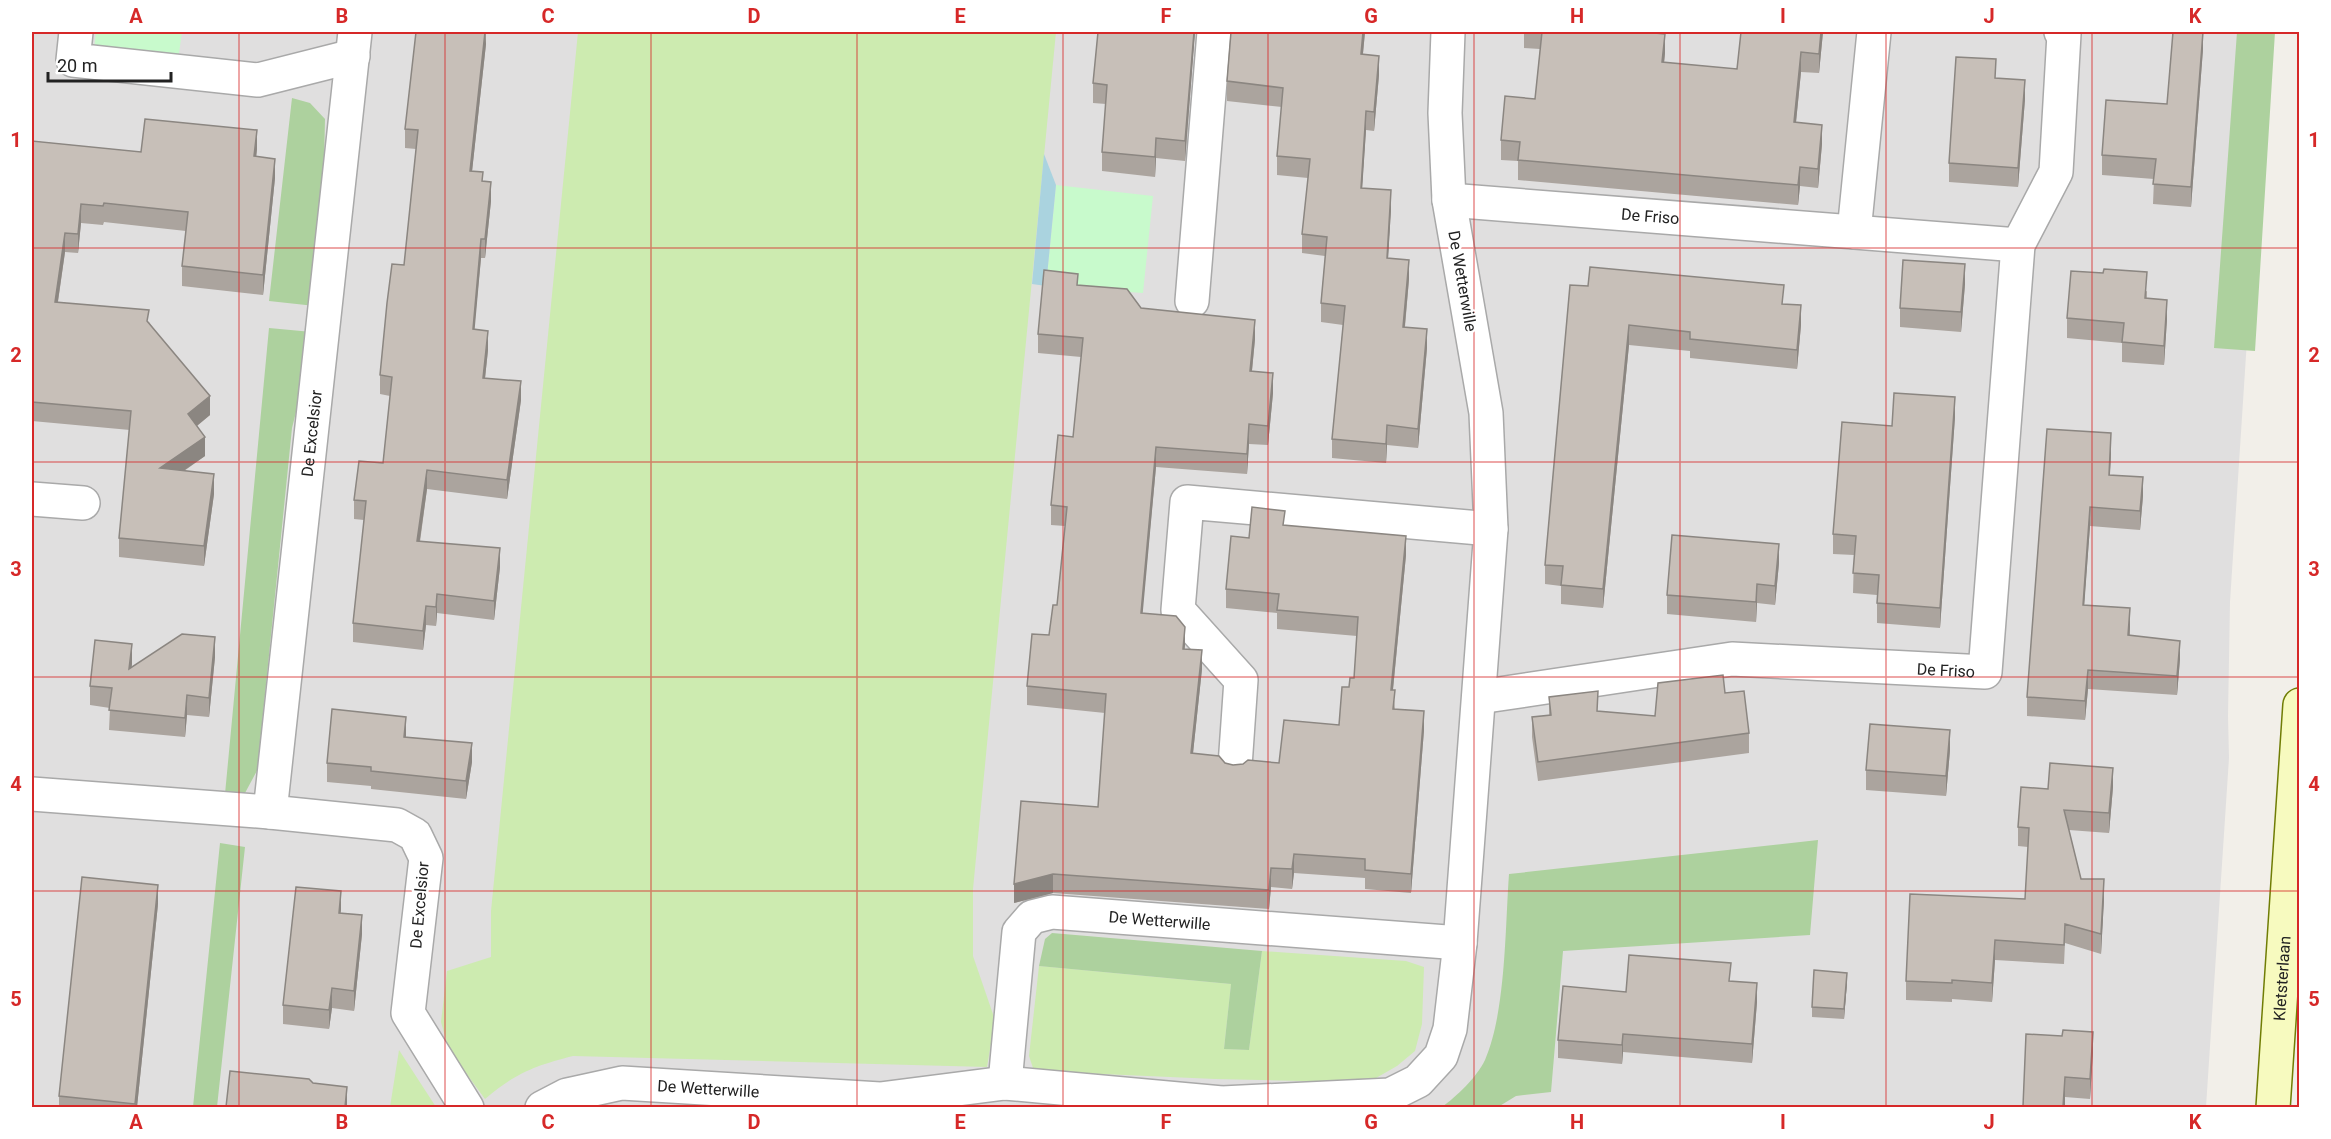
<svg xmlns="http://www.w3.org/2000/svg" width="2331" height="1139" font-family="Roboto,sans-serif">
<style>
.residential{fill:#e0dfdf}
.grass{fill:#cdebb0}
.forest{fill:#add19e}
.park{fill:#c8facc}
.water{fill:#aad3df}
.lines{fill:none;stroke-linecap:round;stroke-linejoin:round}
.minor-casing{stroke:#a9a9a9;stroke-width:36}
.secondary-casing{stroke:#707d05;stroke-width:36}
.minor{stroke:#fff;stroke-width:33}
.secondary{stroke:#f7fabf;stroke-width:33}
.wall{fill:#aba49e}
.shaded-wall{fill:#8b8681}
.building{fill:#c7bfb8;stroke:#8b8681;stroke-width:1.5}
.grid{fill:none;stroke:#d62828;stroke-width:1.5;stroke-opacity:0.55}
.labels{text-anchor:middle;stroke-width:5;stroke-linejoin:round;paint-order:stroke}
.street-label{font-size:16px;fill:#222;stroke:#fff}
.neatline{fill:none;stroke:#d62828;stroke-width:2}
.grid-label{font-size:20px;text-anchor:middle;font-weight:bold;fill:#d62828}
</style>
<rect width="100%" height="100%" fill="#f2efe9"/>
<path class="residential" d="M 32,32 L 2267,32 L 2230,602 L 2228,716 L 2229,758 L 2206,1107 L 32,1107 Z"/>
<path class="grass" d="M 578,32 L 1056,32 L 973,889 L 973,956 L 995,1020 L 987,1067 L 573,1056 C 534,1066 516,1073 485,1099 L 449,1050 L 441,1022 L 447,971 L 491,957 L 491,911 Z
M 1262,951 L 1406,961 L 1424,967 L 1422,1024 L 1415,1051 L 1397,1066 L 1376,1078 L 1346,1082 L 1215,1079 L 1034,1071 L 1029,1056 L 1039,966 L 1231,984 L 1224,1049 L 1249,1050 Z
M 399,1050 L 436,1107 L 390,1107 Z"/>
<path class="forest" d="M 2237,32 L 2275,32 L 2255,351 L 2214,348 Z
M 292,98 L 310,103 L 325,119 L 322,254 L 315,306 L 269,301 Z
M 269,328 L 312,332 L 308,364 L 292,428 L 260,744 L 259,767 L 245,793 L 225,794 Z
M 1818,840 L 1810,935 L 1563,951 L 1551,1092 L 1516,1096 L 1498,1107 L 1442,1107 C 1456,1097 1477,1077 1485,1060 C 1506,1011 1505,929 1509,874 Z
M 220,843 L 245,847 L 217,1107 L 193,1107 Z
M 1052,933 L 1262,951 L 1249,1050 L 1224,1049 L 1231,984 L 1039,966 L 1045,939 Z"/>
<path class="park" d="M 96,32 L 182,32 L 178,60 L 94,49 Z
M 1056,185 L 1153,196 L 1143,293 L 1046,286 Z"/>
<path class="water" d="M 1044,154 L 1056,185 L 1046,286 L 1032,284 Z"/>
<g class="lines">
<defs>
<g id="minor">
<path d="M 76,32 L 73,60 L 258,80 L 353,56"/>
<path id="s1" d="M 1449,200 L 2018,245"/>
<path d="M 1854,232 L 1874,32"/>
<path d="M 1192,301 L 1214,32"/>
<path d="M 32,499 L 83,503"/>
<path id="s2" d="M 1479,697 L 1732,659 L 1985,672 L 2018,245 L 2056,172 L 2064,34 L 2061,32"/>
<path d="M 1235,766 L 1241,680 L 1178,610 L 1187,502 L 1491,529"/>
<path d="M 32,794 L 270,812 L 397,825 L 415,835 L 426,858 L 408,1013 L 467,1108"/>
<path id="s3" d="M 270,812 L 355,32"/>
<path id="s4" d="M 1005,1083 L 1019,932 L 1032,917 L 1052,912 L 1460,943"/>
<path id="s5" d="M 542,1108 L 567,1095 L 622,1083 L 880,1099 L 1005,1083 L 1222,1103 L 1390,1095 L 1418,1081 L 1441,1056 L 1450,1029 L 1460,943 L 1491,529 L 1486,413 L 1449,200 L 1445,113 L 1448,32"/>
</g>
<g id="secondary">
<path id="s6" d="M 2273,1108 L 2300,705"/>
</g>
</defs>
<use href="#minor" class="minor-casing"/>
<use href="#secondary" class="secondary-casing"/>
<use href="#minor" class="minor"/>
<use href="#secondary" class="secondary"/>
</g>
<path class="wall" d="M 486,32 L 486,44 L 472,171 L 483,181 L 491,201 L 485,258 L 481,258 L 474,329 L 488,350 L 485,378 L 521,400 L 507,499 L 427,489 L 420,542 L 500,567 L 494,620 L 437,613 L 436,626 L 426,625 L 423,650 L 353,642 L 353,623 L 364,520 L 354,519 L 354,500 L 383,463 L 390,396 L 380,394 L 380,375 L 404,265 L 416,149 L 405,148 L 405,129 Z
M 1195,32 L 1185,161 L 1156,158 L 1155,177 L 1102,171 L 1102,152 L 1106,104 L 1093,103 L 1093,83 Z
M 1231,32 L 1365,32 L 1363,54 L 1379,75 L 1374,131 L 1366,130 L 1362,188 L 1391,209 L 1388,258 L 1409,279 L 1405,327 L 1427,348 L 1418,448 L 1387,445 L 1386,463 L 1332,458 L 1332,439 L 1343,325 L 1321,322 L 1321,303 L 1325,256 L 1302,253 L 1302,234 L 1308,178 L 1277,175 L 1277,156 L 1282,107 L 1227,101 L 1227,81 Z
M 1524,32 L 1644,32 L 1665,53 L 1664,63 L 1737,69 L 1741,32 L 1823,32 L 1819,73 L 1801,72 L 1796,122 L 1822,144 L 1818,188 L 1800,186 L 1798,205 L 1518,180 L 1518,161 L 1501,160 L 1501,140 L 1535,99 L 1540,49 L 1524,48 Z
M 2203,49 L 2191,207 L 2153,204 L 2154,179 L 2102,175 L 2102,155 L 2167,104 Z
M 2025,99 L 2018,187 L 1949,182 L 1949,163 Z
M 32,141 L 141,152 L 257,149 L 256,157 L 275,178 L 263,295 L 182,286 L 182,266 L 186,231 L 104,222 L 103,225 L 81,223 L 78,253 L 65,252 L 58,302 L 149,322 L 210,415 L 197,426 L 205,456 L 184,471 L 214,494 L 204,566 L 119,557 L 119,538 L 130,430 L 32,421 Z
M 1965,284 L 1961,332 L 1900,327 L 1900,308 Z
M 1078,285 L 1141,308 L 1255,339 L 1252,371 L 1273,393 L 1268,445 L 1249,444 L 1247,474 L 1156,467 L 1142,613 L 1185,649 L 1202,669 L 1193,753 L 1233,765 L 1279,763 L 1339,725 L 1349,687 L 1354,678 L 1357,636 L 1277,629 L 1277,613 L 1226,608 L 1226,589 L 1249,538 L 1285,525 L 1406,555 L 1393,690 L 1395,709 L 1424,730 L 1411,893 L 1365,889 L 1365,878 L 1294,873 L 1292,889 L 1271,887 L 1269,909 L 1053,893 L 1014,903 L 1098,807 L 1105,713 L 1027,705 L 1027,686 L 1049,635 L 1057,605 L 1065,526 L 1051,525 L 1051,505 L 1073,437 L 1081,357 L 1038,353 L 1038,334 Z
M 1570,285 L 1801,325 L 1797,369 L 1690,358 L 1690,351 L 1629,345 L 1603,608 L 1561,604 L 1561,586 L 1545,584 L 1545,565 Z
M 2147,291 L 2147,298 L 2167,319 L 2164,365 L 2122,362 L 2122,343 L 2067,338 L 2067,318 Z
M 1955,417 L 1940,628 L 1877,623 L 1877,595 L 1853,593 L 1854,555 L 1833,554 L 1833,534 L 1892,426 Z
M 2047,429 L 2111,452 L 2110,475 L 2143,496 L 2140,530 L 2090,526 L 2084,605 L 2130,627 L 2130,635 L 2180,659 L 2177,695 L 2088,689 L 2085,720 L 2027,716 L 2027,697 Z
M 1779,563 L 1775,605 L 1757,603 L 1756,622 L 1667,614 L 1667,595 Z
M 215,657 L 209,717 L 187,715 L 185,737 L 109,730 L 110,708 L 90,705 L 90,686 L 132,664 L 131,668 Z
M 1725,693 L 1749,733 L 1749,753 L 1538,781 L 1532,737 L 1532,717 L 1549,716 L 1549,697 L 1598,711 L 1655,716 Z
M 406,737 L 472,762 L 466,799 L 371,789 L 371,786 L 327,782 L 327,763 Z
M 1950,750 L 1946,796 L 1866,790 L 1866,770 Z
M 2113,787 L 2109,833 L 2069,830 L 2081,879 L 2104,899 L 2101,954 L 2065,943 L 2064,964 L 1995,960 L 1992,1002 L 1952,999 L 1952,1002 L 1906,1000 L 1906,981 L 2025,899 L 2028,847 L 2018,846 L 2018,827 L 2048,789 Z
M 158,904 L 137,1107 L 59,1107 L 59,1096 Z
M 341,913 L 362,934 L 354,1011 L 332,1008 L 329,1029 L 283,1024 L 283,1005 Z
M 1731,981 L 1757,1002 L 1752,1063 L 1623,1052 L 1622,1064 L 1558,1058 L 1558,1040 L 1626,992 Z
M 1847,983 L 1844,1019 L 1812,1017 L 1812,1007 Z
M 2026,1034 L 2093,1051 L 2090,1099 L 2065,1097 L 2065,1107 L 2023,1107 Z"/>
<path class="shaded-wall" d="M 485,32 L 486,44 L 470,190 L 470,171 Z
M 1194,32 L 1195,32 L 1185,161 L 1185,141 Z
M 1363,32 L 1365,32 L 1361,73 L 1361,54 Z
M 1821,32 L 1823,32 L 1819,73 L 1819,54 Z
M 2203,32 L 2203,49 L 2191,207 L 2191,187 Z
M 1665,34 L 1665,53 L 1662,82 L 1662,62 Z
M 1801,52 L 1801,72 L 1794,142 L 1794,122 Z
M 1379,56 L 1379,75 L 1374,131 L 1374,112 Z
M 2025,80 L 2025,99 L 2018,187 L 2018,168 Z
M 1366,111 L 1366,130 L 1361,207 L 1361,188 Z
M 1822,125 L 1822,144 L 1818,188 L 1818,169 Z
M 257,130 L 257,149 L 254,176 L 254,156 Z
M 1156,138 L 1156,158 L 1155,177 L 1155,157 Z
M 275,159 L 275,178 L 263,295 L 263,275 Z
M 1800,167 L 1800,186 L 1798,205 L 1798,185 Z
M 491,182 L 491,201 L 485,258 L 485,239 Z
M 1391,190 L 1391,209 L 1387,277 L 1387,258 Z
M 81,204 L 81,223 L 78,253 L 78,234 Z
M 65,233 L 65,252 L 55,321 L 55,302 Z
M 481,239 L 481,258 L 473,348 L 473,329 Z
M 1409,260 L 1409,279 L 1403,346 L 1403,327 Z
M 1965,264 L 1965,284 L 1961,332 L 1961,312 Z
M 2167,300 L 2167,319 L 2164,365 L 2164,346 Z
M 1801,305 L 1801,325 L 1797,369 L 1797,350 Z
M 1255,320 L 1255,339 L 1250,390 L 1250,371 Z
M 1629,325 L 1629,345 L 1603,608 L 1603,589 Z
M 1427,329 L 1427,348 L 1418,448 L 1418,429 Z
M 488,331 L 488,350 L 483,397 L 483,378 Z
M 1273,373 L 1273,393 L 1268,445 L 1268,426 Z
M 521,381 L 521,400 L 507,499 L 507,480 Z
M 210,396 L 210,415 L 188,433 L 188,414 Z
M 1955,397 L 1955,417 L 1940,628 L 1940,608 Z
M 1249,424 L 1249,444 L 1247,474 L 1247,454 Z
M 1387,425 L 1387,445 L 1386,463 L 1386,444 Z
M 2111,433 L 2111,452 L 2109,493 L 2109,475 Z
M 205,437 L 205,456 L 160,487 L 160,468 Z
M 1156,447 L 1156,467 L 1141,632 L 1141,613 Z
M 427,470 L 427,489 L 417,560 L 417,541 Z
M 214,474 L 214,494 L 204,566 L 204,546 Z
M 2143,477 L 2143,496 L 2140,530 L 2140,511 Z
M 2090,507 L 2090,526 L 2083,623 L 2083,605 Z
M 1406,536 L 1406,555 L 1391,709 L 1391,690 Z
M 1779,544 L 1779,563 L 1775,605 L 1775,586 Z
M 500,548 L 500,567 L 494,620 L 494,601 Z
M 1757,584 L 1757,603 L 1756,622 L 1756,602 Z
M 437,594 L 437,613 L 436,626 L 436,607 Z
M 426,606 L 426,625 L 423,650 L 423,631 Z
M 2130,608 L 2130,627 L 2128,653 L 2128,635 Z
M 1185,627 L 1185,646 L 1183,668 L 1183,649 Z
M 215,637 L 215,657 L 209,717 L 209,698 Z
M 2180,641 L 2180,659 L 2177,695 L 2177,676 Z
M 132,644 L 132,664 L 129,689 L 129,669 Z
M 1202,650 L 1202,669 L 1191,772 L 1191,753 Z
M 2088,670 L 2088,689 L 2085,720 L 2085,701 Z
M 187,695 L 187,715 L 185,737 L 185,718 Z
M 1424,711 L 1424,730 L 1411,893 L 1411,874 Z
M 406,717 L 406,736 L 404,756 L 404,737 Z
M 1950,730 L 1950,750 L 1946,796 L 1946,776 Z
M 472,743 L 472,762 L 466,799 L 466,781 Z
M 2113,768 L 2113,787 L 2109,833 L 2109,813 Z
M 1294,854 L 1294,873 L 1292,889 L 1292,869 Z
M 1271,868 L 1271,887 L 1269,909 L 1269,890 Z
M 1053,874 L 1053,893 L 1014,903 L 1014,884 Z
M 2104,879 L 2104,899 L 2101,954 L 2101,934 Z
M 158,885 L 158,904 L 137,1107 L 135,1107 Z
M 341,891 L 341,910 L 339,932 L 339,913 Z
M 362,915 L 362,934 L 354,1011 L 354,991 Z
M 1995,940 L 1995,960 L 1992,1002 L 1992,983 Z
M 1847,973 L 1847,983 L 1844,1019 L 1844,1009 Z
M 1757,983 L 1757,1002 L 1752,1063 L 1752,1044 Z
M 332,988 L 332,1008 L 329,1029 L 329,1010 Z
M 2093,1032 L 2093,1051 L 2090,1099 L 2090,1079 Z
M 1623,1034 L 1623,1052 L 1622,1064 L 1622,1045 Z
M 2065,1077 L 2065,1107 L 2063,1107 Z
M 347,1087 L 347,1107 L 345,1107 Z"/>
<path class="building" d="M 416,32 L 485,32 L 470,171 L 483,172 L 482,181 L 491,182 L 485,239 L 481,239 L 473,329 L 488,331 L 483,378 L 521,381 L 507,480 L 427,470 L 417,541 L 500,548 L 494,601 L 437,594 L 436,607 L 426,606 L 423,631 L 353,623 L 366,501 L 354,500 L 359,461 L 383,463 L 392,377 L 380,375 L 387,303 L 392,264 L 404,265 L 418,130 L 405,129 Z
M 1098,32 L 1194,32 L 1185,141 L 1156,138 L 1155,157 L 1102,152 L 1107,85 L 1093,83 Z
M 1231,32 L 1363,32 L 1361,54 L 1379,56 L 1374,112 L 1366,111 L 1361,188 L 1391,190 L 1387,258 L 1409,260 L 1403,327 L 1427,329 L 1418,429 L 1387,425 L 1386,444 L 1332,439 L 1345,306 L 1321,303 L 1327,237 L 1302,234 L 1310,159 L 1277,156 L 1283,88 L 1227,81 Z
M 1542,32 L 1644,32 L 1665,34 L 1662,62 L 1737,69 L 1741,32 L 1821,32 L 1819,54 L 1801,52 L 1794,122 L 1822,125 L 1818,169 L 1800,167 L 1798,185 L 1518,160 L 1520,142 L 1501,140 L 1505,96 L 1535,99 Z
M 2173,32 L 2203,32 L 2191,187 L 2153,184 L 2156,159 L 2102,155 L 2106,100 L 2167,104 Z
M 1956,57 L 1996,59 L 1995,78 L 2025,80 L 2018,168 L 1949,163 Z
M 145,119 L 257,130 L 254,156 L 275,159 L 263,275 L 182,266 L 188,212 L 104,203 L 103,206 L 81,204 L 78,234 L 65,233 L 55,302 L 149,310 L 147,321 L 210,396 L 188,414 L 205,437 L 160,468 L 214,474 L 204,546 L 119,538 L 131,411 L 32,402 L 32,141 L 141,152 Z
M 1903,260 L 1965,264 L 1961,312 L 1900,308 Z
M 1590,267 L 1784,285 L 1782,304 L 1801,305 L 1797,350 L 1690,339 L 1690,332 L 1629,325 L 1603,589 L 1561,585 L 1563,566 L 1545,565 L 1570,285 L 1588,286 Z
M 2104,269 L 2147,272 L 2145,298 L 2167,300 L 2164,346 L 2122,342 L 2124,323 L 2067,318 L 2071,271 L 2103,273 Z
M 1044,270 L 1078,274 L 1077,285 L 1127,289 L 1141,308 L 1255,320 L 1250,371 L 1273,373 L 1268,426 L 1249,424 L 1247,454 L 1156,447 L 1141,613 L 1176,616 L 1185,627 L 1183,649 L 1202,650 L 1191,753 L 1219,756 L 1225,763 L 1233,765 L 1243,764 L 1248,760 L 1279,763 L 1284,720 L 1339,725 L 1342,687 L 1349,687 L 1350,678 L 1354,678 L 1358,617 L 1277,610 L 1279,594 L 1226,589 L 1231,536 L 1249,538 L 1252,507 L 1285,511 L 1283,525 L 1406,536 L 1391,690 L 1395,690 L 1393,709 L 1424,711 L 1411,874 L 1365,870 L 1365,859 L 1294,854 L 1292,869 L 1271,868 L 1269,890 L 1053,874 L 1014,884 L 1021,801 L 1098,807 L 1106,694 L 1027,686 L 1032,634 L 1049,635 L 1053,605 L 1057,605 L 1067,507 L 1051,505 L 1058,435 L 1073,437 L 1083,338 L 1038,334 Z
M 1894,393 L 1955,397 L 1940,608 L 1877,603 L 1879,575 L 1853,573 L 1856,536 L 1833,534 L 1842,422 L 1892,426 Z
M 2047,429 L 2111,433 L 2109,475 L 2143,477 L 2140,511 L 2090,507 L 2083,605 L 2130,608 L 2128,635 L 2180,641 L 2177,676 L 2088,670 L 2085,701 L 2027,697 Z
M 1672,535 L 1779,544 L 1775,586 L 1757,584 L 1756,602 L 1667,595 Z
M 182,634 L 215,637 L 209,698 L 187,695 L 185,718 L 109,710 L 112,688 L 90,686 L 95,640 L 132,644 L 129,669 Z
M 1723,675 L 1725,693 L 1744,691 L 1749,733 L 1538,762 L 1532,717 L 1551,715 L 1549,697 L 1598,691 L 1597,711 L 1655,716 L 1658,683 Z
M 332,709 L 406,717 L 404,737 L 472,743 L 466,781 L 371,771 L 371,767 L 327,763 Z
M 1870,724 L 1950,730 L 1946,776 L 1866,770 Z
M 2050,763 L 2113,768 L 2109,813 L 2064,810 L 2081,879 L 2104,879 L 2101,934 L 2065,924 L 2064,945 L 1995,940 L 1992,983 L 1952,980 L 1952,983 L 1906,981 L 1910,894 L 2025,899 L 2029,828 L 2018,827 L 2021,787 L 2048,789 Z
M 82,877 L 158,885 L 135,1104 L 59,1096 Z
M 296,887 L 341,891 L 339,913 L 362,915 L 354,991 L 332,988 L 329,1010 L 283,1005 Z
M 1629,955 L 1731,963 L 1729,981 L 1757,983 L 1752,1044 L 1623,1034 L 1622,1045 L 1558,1040 L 1563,986 L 1626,992 Z
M 1814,970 L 1847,973 L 1844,1009 L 1812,1007 Z
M 2063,1030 L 2093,1032 L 2090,1079 L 2065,1077 L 2063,1107 L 2023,1106 L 2026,1034 L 2062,1036 Z
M 230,1071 L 309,1079 L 313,1083 L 347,1087 L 345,1107 L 226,1107 Z"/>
<path class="grid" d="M 239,32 L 239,1108M 445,32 L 445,1108M 651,32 L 651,1108M 857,32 L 857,1108M 1063,32 L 1063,1108M 1268,32 L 1268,1108M 1474,32 L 1474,1108M 1680,32 L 1680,1108M 1886,32 L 1886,1108M 2092,32 L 2092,1108M 32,248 L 2300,248M 32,462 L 2300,462M 32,677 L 2300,677M 32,891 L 2300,891"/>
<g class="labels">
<g class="street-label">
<text dy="6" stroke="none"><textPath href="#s1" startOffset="202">De Friso</textPath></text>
<text transform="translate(1463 281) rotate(80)" y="6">De Wetterwille</text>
<text dy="6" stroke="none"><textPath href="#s3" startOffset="381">De Excelsior</textPath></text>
<text dy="6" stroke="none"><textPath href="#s2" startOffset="470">De Friso</textPath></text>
<text transform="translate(419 905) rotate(-85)" y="6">De Excelsior</text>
<text dy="6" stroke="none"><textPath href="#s4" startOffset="300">De Wetterwille</textPath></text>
<text dy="6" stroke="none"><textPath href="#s6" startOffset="130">Kletsterlaan</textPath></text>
<text dy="6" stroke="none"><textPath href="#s5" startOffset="171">De Wetterwille</textPath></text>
</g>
</g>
<rect width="2331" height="1139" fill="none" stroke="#ffffff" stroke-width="66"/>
<path d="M48 72v9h123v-9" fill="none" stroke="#222222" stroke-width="3"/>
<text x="57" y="72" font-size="18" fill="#222222" stroke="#ffffff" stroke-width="4.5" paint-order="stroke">20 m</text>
<rect x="33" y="33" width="2265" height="1073" class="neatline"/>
<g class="grid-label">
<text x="136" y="23">A</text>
<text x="342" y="23">B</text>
<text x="548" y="23">C</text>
<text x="754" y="23">D</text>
<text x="960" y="23">E</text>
<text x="1166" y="23">F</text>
<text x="1371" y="23">G</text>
<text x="1577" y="23">H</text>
<text x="1783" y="23">I</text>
<text x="1989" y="23">J</text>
<text x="2195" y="23">K</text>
<text x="16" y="147">1</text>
<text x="2314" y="147">1</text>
<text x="16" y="362">2</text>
<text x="2314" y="362">2</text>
<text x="16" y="576">3</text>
<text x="2314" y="576">3</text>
<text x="16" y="791">4</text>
<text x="2314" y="791">4</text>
<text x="16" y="1006">5</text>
<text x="2314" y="1006">5</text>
<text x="136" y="1129">A</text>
<text x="342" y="1129">B</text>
<text x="548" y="1129">C</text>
<text x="754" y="1129">D</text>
<text x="960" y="1129">E</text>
<text x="1166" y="1129">F</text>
<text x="1371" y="1129">G</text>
<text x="1577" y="1129">H</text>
<text x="1783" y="1129">I</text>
<text x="1989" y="1129">J</text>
<text x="2195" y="1129">K</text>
</g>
</svg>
